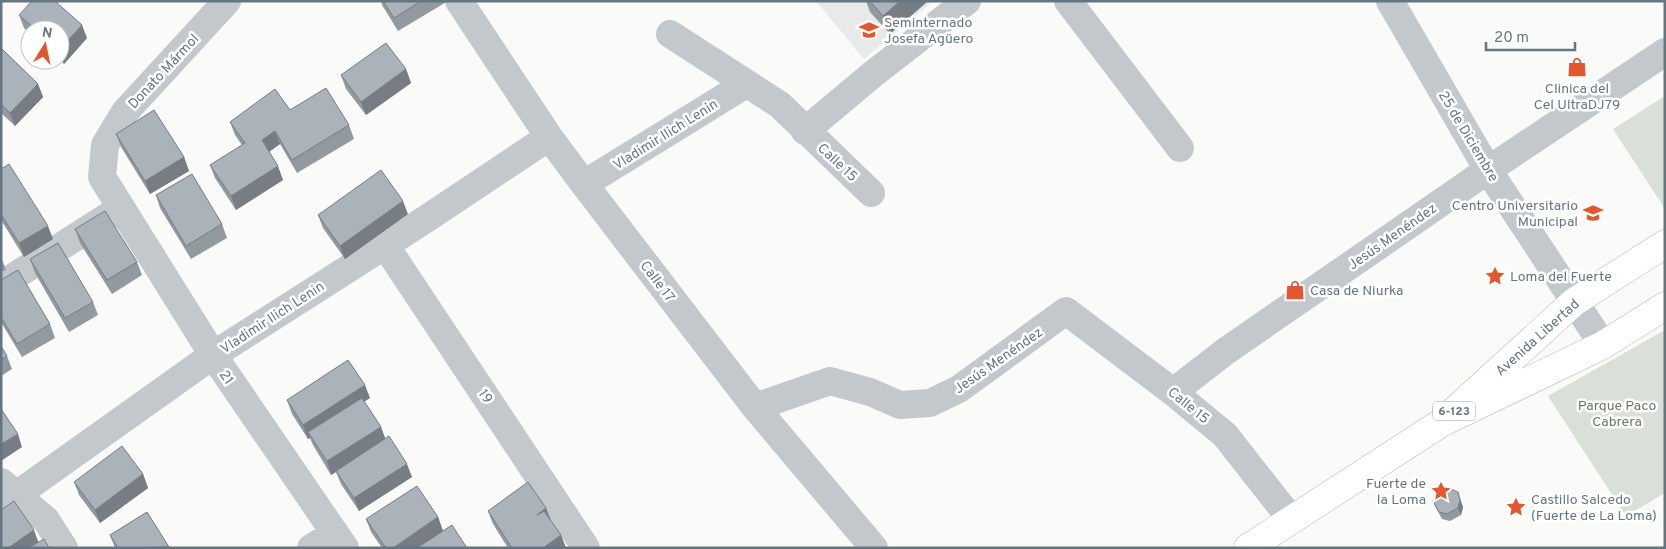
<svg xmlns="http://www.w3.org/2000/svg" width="1666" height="549" font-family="Overpass,sans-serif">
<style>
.built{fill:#e8e9e9}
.green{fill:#dadfd7}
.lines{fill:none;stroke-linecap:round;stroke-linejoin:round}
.primary-casing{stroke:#b5babe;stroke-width:29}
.street{stroke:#c3c8cc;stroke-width:28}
.primary{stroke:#fff;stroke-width:28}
.wall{fill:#929a9f}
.shaded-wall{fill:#777d82}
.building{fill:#aab3b9;stroke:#777d82}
.labels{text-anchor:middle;stroke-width:5;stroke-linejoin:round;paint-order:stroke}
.shield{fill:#fff;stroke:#939fa8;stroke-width:1}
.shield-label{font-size:12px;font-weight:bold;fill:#657683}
.poi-label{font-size:14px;fill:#657683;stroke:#fff;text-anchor:start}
.street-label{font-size:14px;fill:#657683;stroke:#fff}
.park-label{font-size:14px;fill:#687a64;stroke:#fff}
</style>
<rect width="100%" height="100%" fill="#fafaf8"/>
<path class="built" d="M 816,1 L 933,1 L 864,59 Z"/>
<path class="green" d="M 1665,96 L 1665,209 L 1613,129 Z
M 1665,330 L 1665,493 L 1626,516 L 1548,396 Z"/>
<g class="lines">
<defs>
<path id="primary" d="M 1665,244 L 1574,302 L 1441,423 L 1603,345 L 1665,306
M 1248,548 L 1441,423"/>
</defs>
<use href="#primary" class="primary-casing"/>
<path class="street" d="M 227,1 L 125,112 L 105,145 L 102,177 L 213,355 L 345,548
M 459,1 L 549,137 L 584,184 L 755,407 L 874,548
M 1068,1 L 1180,148
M 1390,1 L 1488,170 L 1603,345
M 670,34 L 780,105 L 871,193
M 805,131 L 873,74 L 967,1
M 584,184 L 746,84
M 385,245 L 586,548
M 1,285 L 110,215
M 1173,392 L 1226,351 L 1488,170 L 1665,52
M 755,407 L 830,381 L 870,392 L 900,405 L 930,403 L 959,389 L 1066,311 L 1173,392 L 1225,435 L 1291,519
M 1,482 L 46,520 L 64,548
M 1,506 L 213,355 L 423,221 L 549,137
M 311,548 L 335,533"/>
<use href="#primary" class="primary"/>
</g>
<path class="wall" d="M 381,1 L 448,1 L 398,31 L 382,5 Z
M 866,1 L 928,1 L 890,34 L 870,12 Z
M 19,15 L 87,38 L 64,64 L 60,60 L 60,30 L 30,30 L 30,34 L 24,28 Z
M 1,48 L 38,84 L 43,97 L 15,126 L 1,113 Z
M 406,69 L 411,83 L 366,115 L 346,89 L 341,75 Z
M 290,110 L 349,125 L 354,139 L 297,173 L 280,144 L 269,152 L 283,180 L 236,210 L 215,178 L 210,165 L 242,145 L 235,135 L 230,122 Z
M 116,134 L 184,157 L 189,171 L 150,194 L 121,147 Z
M 1,169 L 53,239 L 24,257 L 1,220 Z
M 156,195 L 222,224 L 227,238 L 191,259 L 160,208 Z
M 408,214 L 345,259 L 323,228 L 318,215 Z
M 75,229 L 137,262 L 142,275 L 112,294 L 80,243 Z
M 1,257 L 6,270 L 1,272 Z
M 30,259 L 93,302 L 98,315 L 69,332 L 35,273 Z
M 1,280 L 50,324 L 55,338 L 22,357 L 1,322 Z
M 1,346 L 7,356 L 12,369 L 1,376 Z
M 370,398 L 364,401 L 381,427 L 385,438 L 412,477 L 359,511 L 341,484 L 336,472 L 331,475 L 313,445 L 310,438 L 308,439 L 292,414 L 287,400 Z
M 143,474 L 148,488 L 100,523 L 79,495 L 74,482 Z
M 1458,492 L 1463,507 L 1461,515 L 1450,521 L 1442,519 L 1436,508 L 1433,501 Z
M 546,508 L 551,521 L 561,535 L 566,548 L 508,548 L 493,524 L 488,511 Z
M 147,512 L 169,548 L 115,548 L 110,535 Z
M 438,517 L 443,531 L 467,548 L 382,548 L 371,532 L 366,519 Z"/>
<path class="shaded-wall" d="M 900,1 L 928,1 L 890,34 L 883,16 Z
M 82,25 L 87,38 L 64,64 L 60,53 L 60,49 Z
M 406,69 L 411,83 L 366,115 L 361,102 Z
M 38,84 L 43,97 L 15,126 L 10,113 Z
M 275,131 L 280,144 L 266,154 L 262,140 Z
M 184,157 L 189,171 L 150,194 L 145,181 Z
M 278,166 L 283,180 L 236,210 L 231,196 Z
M 403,201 L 408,214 L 345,259 L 340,246 Z
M 48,226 L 53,239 L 24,257 L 19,243 Z
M 365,385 L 370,398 L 311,437 L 308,432 L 310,438 L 308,439 L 303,425 Z
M 381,427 L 386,441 L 331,475 L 327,461 Z
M 18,434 L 22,447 L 1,461 L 1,444 Z
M 407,464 L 412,477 L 359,511 L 354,498 Z
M 143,474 L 148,488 L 100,523 L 95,510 Z
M 1460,500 L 1463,507 L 1461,515 L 1458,508 Z
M 546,508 L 551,521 L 537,515 Z
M 438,517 L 443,531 L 418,548 L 393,548 Z
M 34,530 L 39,544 L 32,548 L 8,548 Z
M 561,535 L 566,548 L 543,548 Z"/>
<path class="building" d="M 32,1 L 55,1 L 82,25 L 60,49 L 60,30 L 36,30 L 19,15 Z
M 383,1 L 421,1 L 394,18 Z
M 870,1 L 900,1 L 883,16 Z
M 386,43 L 406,69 L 361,102 L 341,75 Z
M 1,48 L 38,84 L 10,113 L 1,104 Z
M 326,88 L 349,125 L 292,160 L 275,131 L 262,140 L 278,166 L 231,196 L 210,165 L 245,143 L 230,122 L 275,89 L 290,110 Z
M 154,110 L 184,157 L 145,181 L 116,134 Z
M 9,164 L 48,226 L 19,243 L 1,214 L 1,169 Z
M 381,170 L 403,201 L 340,246 L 318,215 Z
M 192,174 L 222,224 L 186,246 L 156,195 Z
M 105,211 L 137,262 L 107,280 L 75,229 Z
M 58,243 L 93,302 L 65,318 L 30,259 Z
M 18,270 L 50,324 L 17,344 L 1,317 L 1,280 Z
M 1,346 L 7,356 L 1,360 Z
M 348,360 L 365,385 L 303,425 L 287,400 Z
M 362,398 L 381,427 L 327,461 L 308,432 Z
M 1,409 L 18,434 L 1,444 Z
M 389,436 L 407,464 L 354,498 L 336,471 Z
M 122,446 L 143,474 L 95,510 L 74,482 Z
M 528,482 L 546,508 L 537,515 L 544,511 L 561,535 L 543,548 L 512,548 L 488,511 Z
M 417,486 L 438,517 L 393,548 L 386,548 L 366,519 Z
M 1446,487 L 1458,492 L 1460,500 L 1458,508 L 1447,514 L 1439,512 L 1433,501 L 1438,490 Z
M 14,501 L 34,530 L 8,548 L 1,548 L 1,510 Z
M 147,512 L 169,547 L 118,548 L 110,535 Z
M 452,525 L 467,548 L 417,548 Z
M 44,539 L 49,548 L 28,548 Z"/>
<defs>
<symbol id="school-bare" viewBox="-9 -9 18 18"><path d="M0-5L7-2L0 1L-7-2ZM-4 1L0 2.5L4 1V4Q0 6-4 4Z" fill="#e4572e" stroke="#fff" stroke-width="2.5" paint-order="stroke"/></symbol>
<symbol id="shop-bare" viewBox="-9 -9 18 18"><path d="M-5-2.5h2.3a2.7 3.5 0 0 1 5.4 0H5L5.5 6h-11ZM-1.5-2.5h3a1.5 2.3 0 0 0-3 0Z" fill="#e4572e" stroke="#fff" stroke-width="2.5" paint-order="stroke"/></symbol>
<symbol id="university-bare" viewBox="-9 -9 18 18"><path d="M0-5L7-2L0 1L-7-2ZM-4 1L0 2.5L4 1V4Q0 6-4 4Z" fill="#e4572e" stroke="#fff" stroke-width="2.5" paint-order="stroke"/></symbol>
<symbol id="sight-bare" viewBox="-9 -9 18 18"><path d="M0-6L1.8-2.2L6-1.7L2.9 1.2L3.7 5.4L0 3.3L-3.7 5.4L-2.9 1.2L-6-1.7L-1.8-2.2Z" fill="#e4572e" stroke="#fff" stroke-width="2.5" paint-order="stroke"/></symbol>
</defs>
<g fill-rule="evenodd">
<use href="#school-bare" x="855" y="16" width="28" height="28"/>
<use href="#shop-bare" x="1563" y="53" width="28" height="28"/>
<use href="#university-bare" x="1579" y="199" width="28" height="28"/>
<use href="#sight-bare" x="1481" y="262" width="28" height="28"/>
<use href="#shop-bare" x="1281" y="276" width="28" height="28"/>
<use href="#sight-bare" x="1427" y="477" width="28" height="28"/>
<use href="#sight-bare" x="1502" y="493" width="28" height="28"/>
</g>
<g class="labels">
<rect class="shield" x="1433" y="401.5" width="42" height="19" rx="4"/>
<g class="shield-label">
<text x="1454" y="415">6-123</text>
</g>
<g class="poi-label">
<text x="884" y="27">Seminternado<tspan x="884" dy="16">Josefa Agüero</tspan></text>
<text x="1577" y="93" text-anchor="middle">Clinica del<tspan x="1577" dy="16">Cel UltraDJ79</tspan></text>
<text x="1578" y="210" text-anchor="end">Centro Universitario<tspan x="1578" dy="16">Municipal</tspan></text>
<text x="1510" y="281">Loma del Fuerte</text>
<text x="1310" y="295">Casa de Niurka</text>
<text x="1426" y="488" text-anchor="end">Fuerte de<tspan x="1426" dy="16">la Loma</tspan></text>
<text x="1531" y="504">Castillo Salcedo<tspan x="1531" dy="16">(Fuerte de La Loma)</tspan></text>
</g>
<g class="street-label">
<text transform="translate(163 71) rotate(-47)" y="5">Donato Mármol</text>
<text transform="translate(665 134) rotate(-32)" y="5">Vladimir Ilich Lenin</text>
<text transform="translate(1469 136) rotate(59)" y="5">25 de Diciembre</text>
<text transform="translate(838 162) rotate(43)" y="5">Calle 15</text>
<text transform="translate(1392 236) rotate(-35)" y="5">Jesús Menéndez</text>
<text transform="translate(658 281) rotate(53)" y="5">Calle 17</text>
<text transform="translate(272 317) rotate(-33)" y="5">Vladimir Ilich Lenin</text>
<text transform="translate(1537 337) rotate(-42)" y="5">Avenida Libertad</text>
<text transform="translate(998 360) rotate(-35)" y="5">Jesús Menéndez</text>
<text transform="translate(227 377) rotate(55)" y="5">21</text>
<text transform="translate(486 396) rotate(56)" y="5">19</text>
<text transform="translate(1189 405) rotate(39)" y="5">Calle 15</text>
</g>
<g class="park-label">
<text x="1617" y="410">Parque Paco<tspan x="1617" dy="16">Cabrera</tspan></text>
</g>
</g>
<rect width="1666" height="549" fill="none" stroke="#657683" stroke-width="5"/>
<g transform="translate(45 45) rotate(10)"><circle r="24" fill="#ffffff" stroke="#c1c8cd"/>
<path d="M0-4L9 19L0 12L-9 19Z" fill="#e4572e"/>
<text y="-8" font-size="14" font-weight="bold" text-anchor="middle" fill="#657683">N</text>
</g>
<path d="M1486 42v8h89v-8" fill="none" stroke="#657683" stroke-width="2.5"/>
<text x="1494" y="42" font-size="15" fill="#657683" stroke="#ffffff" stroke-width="4" paint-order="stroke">20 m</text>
</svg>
